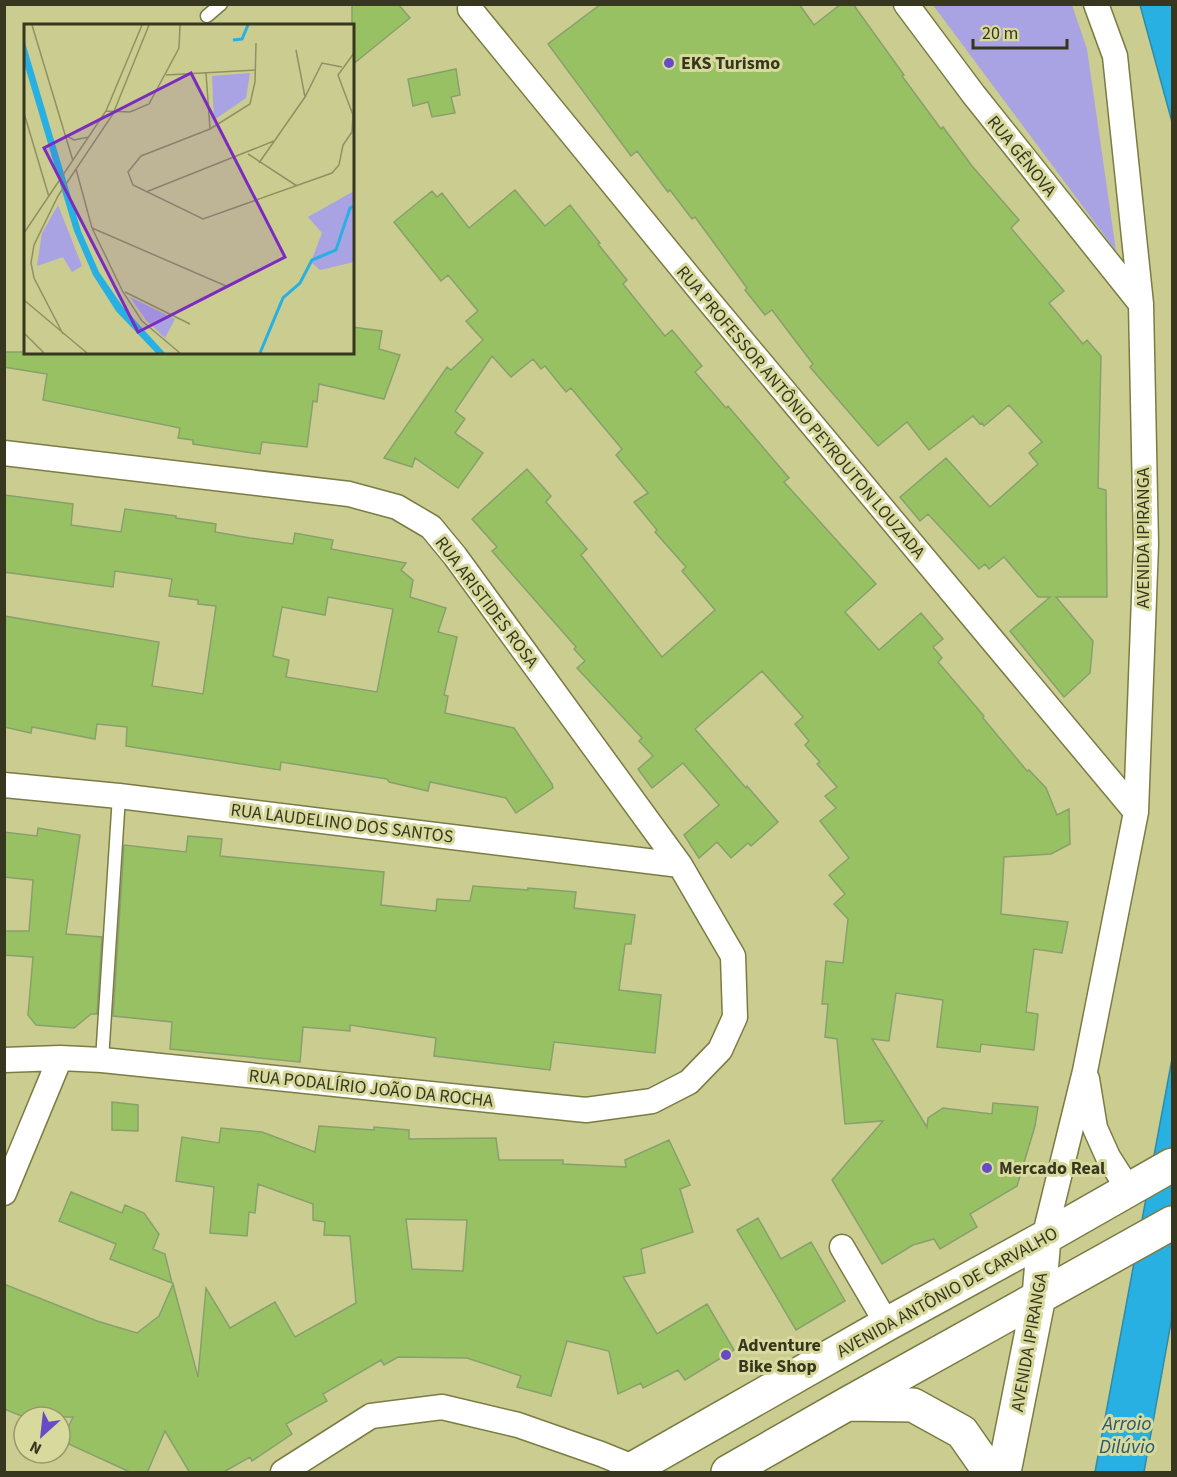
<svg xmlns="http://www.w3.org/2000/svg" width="1177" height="1477" font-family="'Source Sans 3',sans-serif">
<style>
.green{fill:#a9a2e3}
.water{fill:#29b0e2;stroke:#2d8ca8;stroke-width:1.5}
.building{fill:#98c164;stroke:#88a06c;stroke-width:1.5;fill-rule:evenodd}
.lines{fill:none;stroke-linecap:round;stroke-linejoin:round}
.service-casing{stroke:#7b7c43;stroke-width:15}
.minor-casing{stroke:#7b7c43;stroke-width:27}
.secondary-casing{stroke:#7b7c43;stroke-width:36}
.service{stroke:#fff;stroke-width:12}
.minor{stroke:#fff;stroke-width:24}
.secondary{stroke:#fff;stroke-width:33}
.poi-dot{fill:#674bc4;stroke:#d8d99d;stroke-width:2}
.labels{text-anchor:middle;stroke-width:6;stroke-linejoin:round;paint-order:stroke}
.poi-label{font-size:18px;font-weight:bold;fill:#37371f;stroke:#d8d99d;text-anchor:start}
.street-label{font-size:18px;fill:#37371f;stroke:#d8d99d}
.water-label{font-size:20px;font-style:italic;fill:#27596f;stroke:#d8d99d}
.inset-river{fill:none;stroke:#29b0e2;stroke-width:3}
.inset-road{fill:none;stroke:#909063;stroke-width:1.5}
.view{fill:#7b2cbf;fill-opacity:0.15;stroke:#7b2cbf;stroke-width:3}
.inset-edge{fill:none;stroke:#37371f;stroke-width:3}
</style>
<rect width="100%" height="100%" fill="#cbcc90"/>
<path class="green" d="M 933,5 L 1072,5 L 1087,49 L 1116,251 Z"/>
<path class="water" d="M 1140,5 L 1172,5 L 1172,122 Z
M 1172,1059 L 1172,1317 L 1144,1472 L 1095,1472 Z"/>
<path class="building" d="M 352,4 L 398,4 L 410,18 L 352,65 Z
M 601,4 L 799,4 L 814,25 L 841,4 L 853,4 L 904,75 L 902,76 L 941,129 L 943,127 L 972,166 L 1019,220 L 1011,228 L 1064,291 L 1049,303 L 1083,344 L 1087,340 L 1101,356 L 1098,488 L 1106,490 L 1107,597 L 1056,597 L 1093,641 L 1090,673 L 1064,697 L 1010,631 L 1050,597 L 1038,597 L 1004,557 L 989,569 L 985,564 L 979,569 L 928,514 L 920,521 L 900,497 L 946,458 L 990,507 L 1038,464 L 1029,453 L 1042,442 L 1009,405 L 984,426 L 982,423 L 980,424 L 973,416 L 929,450 L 907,422 L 878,446 L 810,367 L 813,364 L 772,310 L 765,315 L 745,290 L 747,288 L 695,217 L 692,219 L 670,190 L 668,192 L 637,151 L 631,156 L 548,44 Z
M 456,69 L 460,95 L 451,97 L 455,113 L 432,117 L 428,102 L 413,106 L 408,79 Z
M 515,190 L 545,226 L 570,205 L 600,243 L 598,244 L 627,280 L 623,284 L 665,336 L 672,330 L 702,366 L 695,372 L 726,408 L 728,406 L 789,478 L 784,482 L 876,584 L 845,612 L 879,650 L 921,613 L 943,639 L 933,647 L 942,658 L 938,662 L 984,716 L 983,718 L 1027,771 L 1029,770 L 1046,788 L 1057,815 L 1069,809 L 1070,844 L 1051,854 L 1004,857 L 1001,914 L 1068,922 L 1062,953 L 1034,949 L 1026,1012 L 1038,1014 L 1034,1050 L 981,1044 L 980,1052 L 937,1047 L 943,1000 L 896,993 L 889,1041 L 872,1039 L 927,1127 L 928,1118 L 943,1108 L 992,1114 L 993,1103 L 1038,1107 L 1035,1126 L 1017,1186 L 970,1214 L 977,1227 L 940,1249 L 934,1239 L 913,1245 L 882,1264 L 832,1180 L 883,1121 L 845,1124 L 837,1039 L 825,1037 L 828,1004 L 822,1004 L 826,961 L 843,963 L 848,919 L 834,904 L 845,894 L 829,875 L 849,858 L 820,821 L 836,808 L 825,796 L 837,787 L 817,764 L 820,762 L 805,745 L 809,741 L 795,724 L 803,717 L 762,671 L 695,729 L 746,788 L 747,786 L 778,822 L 751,846 L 748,843 L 731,858 L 717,842 L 699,858 L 684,835 L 719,805 L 683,763 L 652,788 L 638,769 L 653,756 L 639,741 L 642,738 L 577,668 L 585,661 L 574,649 L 576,647 L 492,551 L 497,547 L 472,519 L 527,469 L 551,496 L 546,502 L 587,549 L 581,555 L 662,657 L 715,610 L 682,571 L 686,567 L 655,532 L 657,530 L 634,502 L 648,493 L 616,455 L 622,449 L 571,388 L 566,392 L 545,366 L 541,369 L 533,359 L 511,377 L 492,356 L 455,411 L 465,419 L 455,433 L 483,453 L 458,488 L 415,458 L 412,467 L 384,458 L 447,367 L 451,370 L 483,340 L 466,321 L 478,311 L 448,275 L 441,281 L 394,222 L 432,191 L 437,197 L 442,193 L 469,228 Z
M 352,327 L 382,331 L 379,349 L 400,355 L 384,399 L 319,384 L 317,402 L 313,401 L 307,447 L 262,442 L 260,454 L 193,444 L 193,440 L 178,438 L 180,428 L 43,400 L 47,374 L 4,367 L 4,352 L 352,352 Z
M 4,495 L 73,504 L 71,525 L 121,532 L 125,509 L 176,516 L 176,518 L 216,524 L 215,532 L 250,538 L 293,544 L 295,533 L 333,540 L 331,549 L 406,563 L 401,570 L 413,580 L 410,597 L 446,608 L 438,632 L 457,637 L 444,695 L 448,696 L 445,713 L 514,728 L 552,784 L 553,788 L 516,813 L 506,798 L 430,782 L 428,791 L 389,782 L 387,779 L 281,762 L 280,770 L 126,746 L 127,727 L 97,724 L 95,739 L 32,727 L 31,733 L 4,727 L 4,616 L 159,642 L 152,686 L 203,694 L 216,606 L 198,604 L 198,600 L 169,596 L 172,579 L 115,571 L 113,587 L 4,572 ZM 328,597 L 393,609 L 377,692 L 286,677 L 289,660 L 273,656 L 282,607 L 325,615 Z
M 38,828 L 80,835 L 66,934 L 102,937 L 97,1014 L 91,1014 L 74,1028 L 36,1025 L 28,1015 L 33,957 L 4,955 L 4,931 L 29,931 L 33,880 L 4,877 L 4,832 L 37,836 Z
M 188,836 L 222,839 L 220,856 L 384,872 L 381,905 L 436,911 L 437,899 L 470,901 L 473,886 L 528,890 L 528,888 L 576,892 L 574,908 L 635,915 L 631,944 L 625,944 L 619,990 L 661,995 L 655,1053 L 554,1042 L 550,1070 L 434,1056 L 436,1038 L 350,1025 L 350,1031 L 303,1027 L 300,1062 L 170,1049 L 172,1022 L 113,1016 L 124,845 L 186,852 Z
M 112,1102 L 138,1105 L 138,1131 L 112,1130 Z
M 319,1126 L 374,1130 L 374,1127 L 409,1130 L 409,1139 L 496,1138 L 499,1160 L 563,1160 L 563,1164 L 626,1167 L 625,1160 L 669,1140 L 690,1185 L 680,1189 L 693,1232 L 641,1249 L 645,1273 L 623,1277 L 657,1334 L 707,1304 L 734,1350 L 685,1380 L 678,1370 L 643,1388 L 641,1383 L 618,1394 L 609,1351 L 567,1341 L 551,1396 L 517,1387 L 521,1376 L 467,1358 L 398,1357 L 384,1365 L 381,1360 L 323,1394 L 327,1401 L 286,1424 L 292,1434 L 252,1461 L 250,1457 L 222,1473 L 190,1473 L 165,1431 L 147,1473 L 132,1473 L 62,1441 L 73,1417 L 24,1417 L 4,1409 L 4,1284 L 97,1321 L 137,1333 L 159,1316 L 173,1284 L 198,1377 L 206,1288 L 230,1328 L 275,1302 L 295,1337 L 356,1303 L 350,1236 L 324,1235 L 325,1222 L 313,1220 L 313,1204 L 258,1184 L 255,1213 L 249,1212 L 247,1236 L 210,1233 L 214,1187 L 176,1181 L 182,1137 L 219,1143 L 221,1128 L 262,1132 L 315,1152 ZM 406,1219 L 467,1220 L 463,1271 L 412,1269 Z
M 71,1192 L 122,1213 L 125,1205 L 144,1213 L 159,1234 L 153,1249 L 165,1254 L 172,1283 L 110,1259 L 116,1244 L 59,1221 Z
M 758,1218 L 781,1259 L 811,1242 L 845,1301 L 796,1330 L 737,1230 Z"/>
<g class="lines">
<defs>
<path id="service" d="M 207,16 L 221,4
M 102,1060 L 119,796"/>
<path id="minor" d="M 906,4 L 974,95 L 1141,304
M 470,9 L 703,294 L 1136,812
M 4,453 L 349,494 L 397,507 L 431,527 L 455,556 L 680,865 L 733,956 L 735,1017 L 720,1050 L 689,1082 L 652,1101 L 586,1110 L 102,1060 L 60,1058 L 4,1060
M 4,785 L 119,796 L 680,865
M 1087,1079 L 1095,1128 L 1108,1157 L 1129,1190
M 4,1193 L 60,1058
M 1044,1238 L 1085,1071 L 1136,812 L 1146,544 L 1141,304 L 1115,56 L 1096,4
M 842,1247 L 887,1324
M 283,1472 L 371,1416 L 442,1407 L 518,1425 L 601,1454 L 633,1467 L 637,1472"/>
<path id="secondary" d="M 849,1404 L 913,1405 L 962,1432 L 990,1472
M 627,1472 L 887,1324 L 1044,1238 L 1172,1165
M 728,1472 L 847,1404 L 1172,1223
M 1004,1472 L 1039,1296 L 1044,1238"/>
</defs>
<use href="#service" class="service-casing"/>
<use href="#minor" class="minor-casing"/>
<use href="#secondary" class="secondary-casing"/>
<use href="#service" class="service"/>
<use href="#minor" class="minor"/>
<use href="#secondary" class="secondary"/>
</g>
<g class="poi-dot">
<circle cx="669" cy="63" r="6"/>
<circle cx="987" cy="1168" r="6"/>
<circle cx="726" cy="1355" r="6"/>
</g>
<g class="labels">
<g class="poi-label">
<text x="681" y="69">EKS Turismo</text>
<text x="999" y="1174">Mercado Real</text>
<text x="738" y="1351">Adventure<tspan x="738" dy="21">Bike Shop</tspan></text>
</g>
<g class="street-label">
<text transform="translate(1022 156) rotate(51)" y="6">RUA GÊNOVA</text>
<text transform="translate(801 412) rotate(50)" y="6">RUA PROFESSOR ANTÔNIO PEYROUTON LOUZADA</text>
<text transform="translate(1143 538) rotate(-90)" y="6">AVENIDA IPIRANGA</text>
<text transform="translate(487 602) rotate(53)" y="6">RUA ARISTIDES ROSA</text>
<text transform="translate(342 823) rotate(7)" y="6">RUA LAUDELINO DOS SANTOS</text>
<text transform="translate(371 1088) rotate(6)" y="6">RUA PODALÍRIO JOÃO DA ROCHA</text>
<text transform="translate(947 1292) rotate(-29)" y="6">AVENIDA ANTÔNIO DE CARVALHO</text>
<text transform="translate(1029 1342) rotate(-80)" y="6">AVENIDA IPIRANGA</text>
</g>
<g class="water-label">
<text x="1127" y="1430">Arroio<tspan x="1127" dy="23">Dilúvio</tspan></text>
</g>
</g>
<g transform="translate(24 24)">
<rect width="330" height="330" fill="#cbcc90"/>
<path d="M 226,49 L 222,74 L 190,96 L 188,52 ZM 330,167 L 330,238 L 296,246 L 287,238 L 298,209 L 284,193 ZM 34,181 L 58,242 L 48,248 L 39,233 L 13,242 L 18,209 ZM 106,273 L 151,295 L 141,314 L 122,296 Z" fill="#a9a2e3"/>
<path d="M 0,15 L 57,207 L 75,248 L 99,283 L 141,329 L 132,329 L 92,287 L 69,251 L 50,207 L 0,39 Z" fill="#29b0e2"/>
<path class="inset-river" d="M 209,16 L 218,15 L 224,1M 236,329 L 259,274 L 276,259 L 288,236 L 312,226 L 326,184 L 330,182"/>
<path class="inset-road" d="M 8,1 L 49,137M 232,19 L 231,58 L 226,80 L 186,105 L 117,132 L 104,148 L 109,161 L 179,195 L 308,149 L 315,141 L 319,121 L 328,108 L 329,91 L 314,51 L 330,29M 272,26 L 281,73M 182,49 L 186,105M 142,51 L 232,46M 82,87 L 106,88 L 125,80 L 155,24 L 156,1M 0,89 L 25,173M 41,111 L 50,116 L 65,113M 224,130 L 273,162M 235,139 L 281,73 L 298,39 L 318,43M 52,145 L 68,204 L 99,268 L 118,297 L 156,329M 122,168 L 250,117M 68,204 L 202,262M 0,209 L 82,87 L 118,1M 101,268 L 166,300M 0,276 L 63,329M 0,309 L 20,329M 39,310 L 10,254 L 7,239 L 10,221 L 34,172 L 89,90 L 125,1"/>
<path class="view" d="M 167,49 L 261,233 L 114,308 L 20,124 Z"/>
<rect width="330" height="330" class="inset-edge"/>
</g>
<rect width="1177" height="1477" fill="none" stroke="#37371f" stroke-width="12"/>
<g transform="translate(42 1435) rotate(207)"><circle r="28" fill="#d8d99d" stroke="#98986b" stroke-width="1.5"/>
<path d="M0-4.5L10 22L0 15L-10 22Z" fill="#674bc4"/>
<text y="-9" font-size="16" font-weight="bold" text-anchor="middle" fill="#37371f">N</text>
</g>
<path d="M973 39v9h94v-9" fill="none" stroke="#37371f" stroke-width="3"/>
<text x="982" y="39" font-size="18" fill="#37371f" stroke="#d8d99d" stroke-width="4.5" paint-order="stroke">20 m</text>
</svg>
